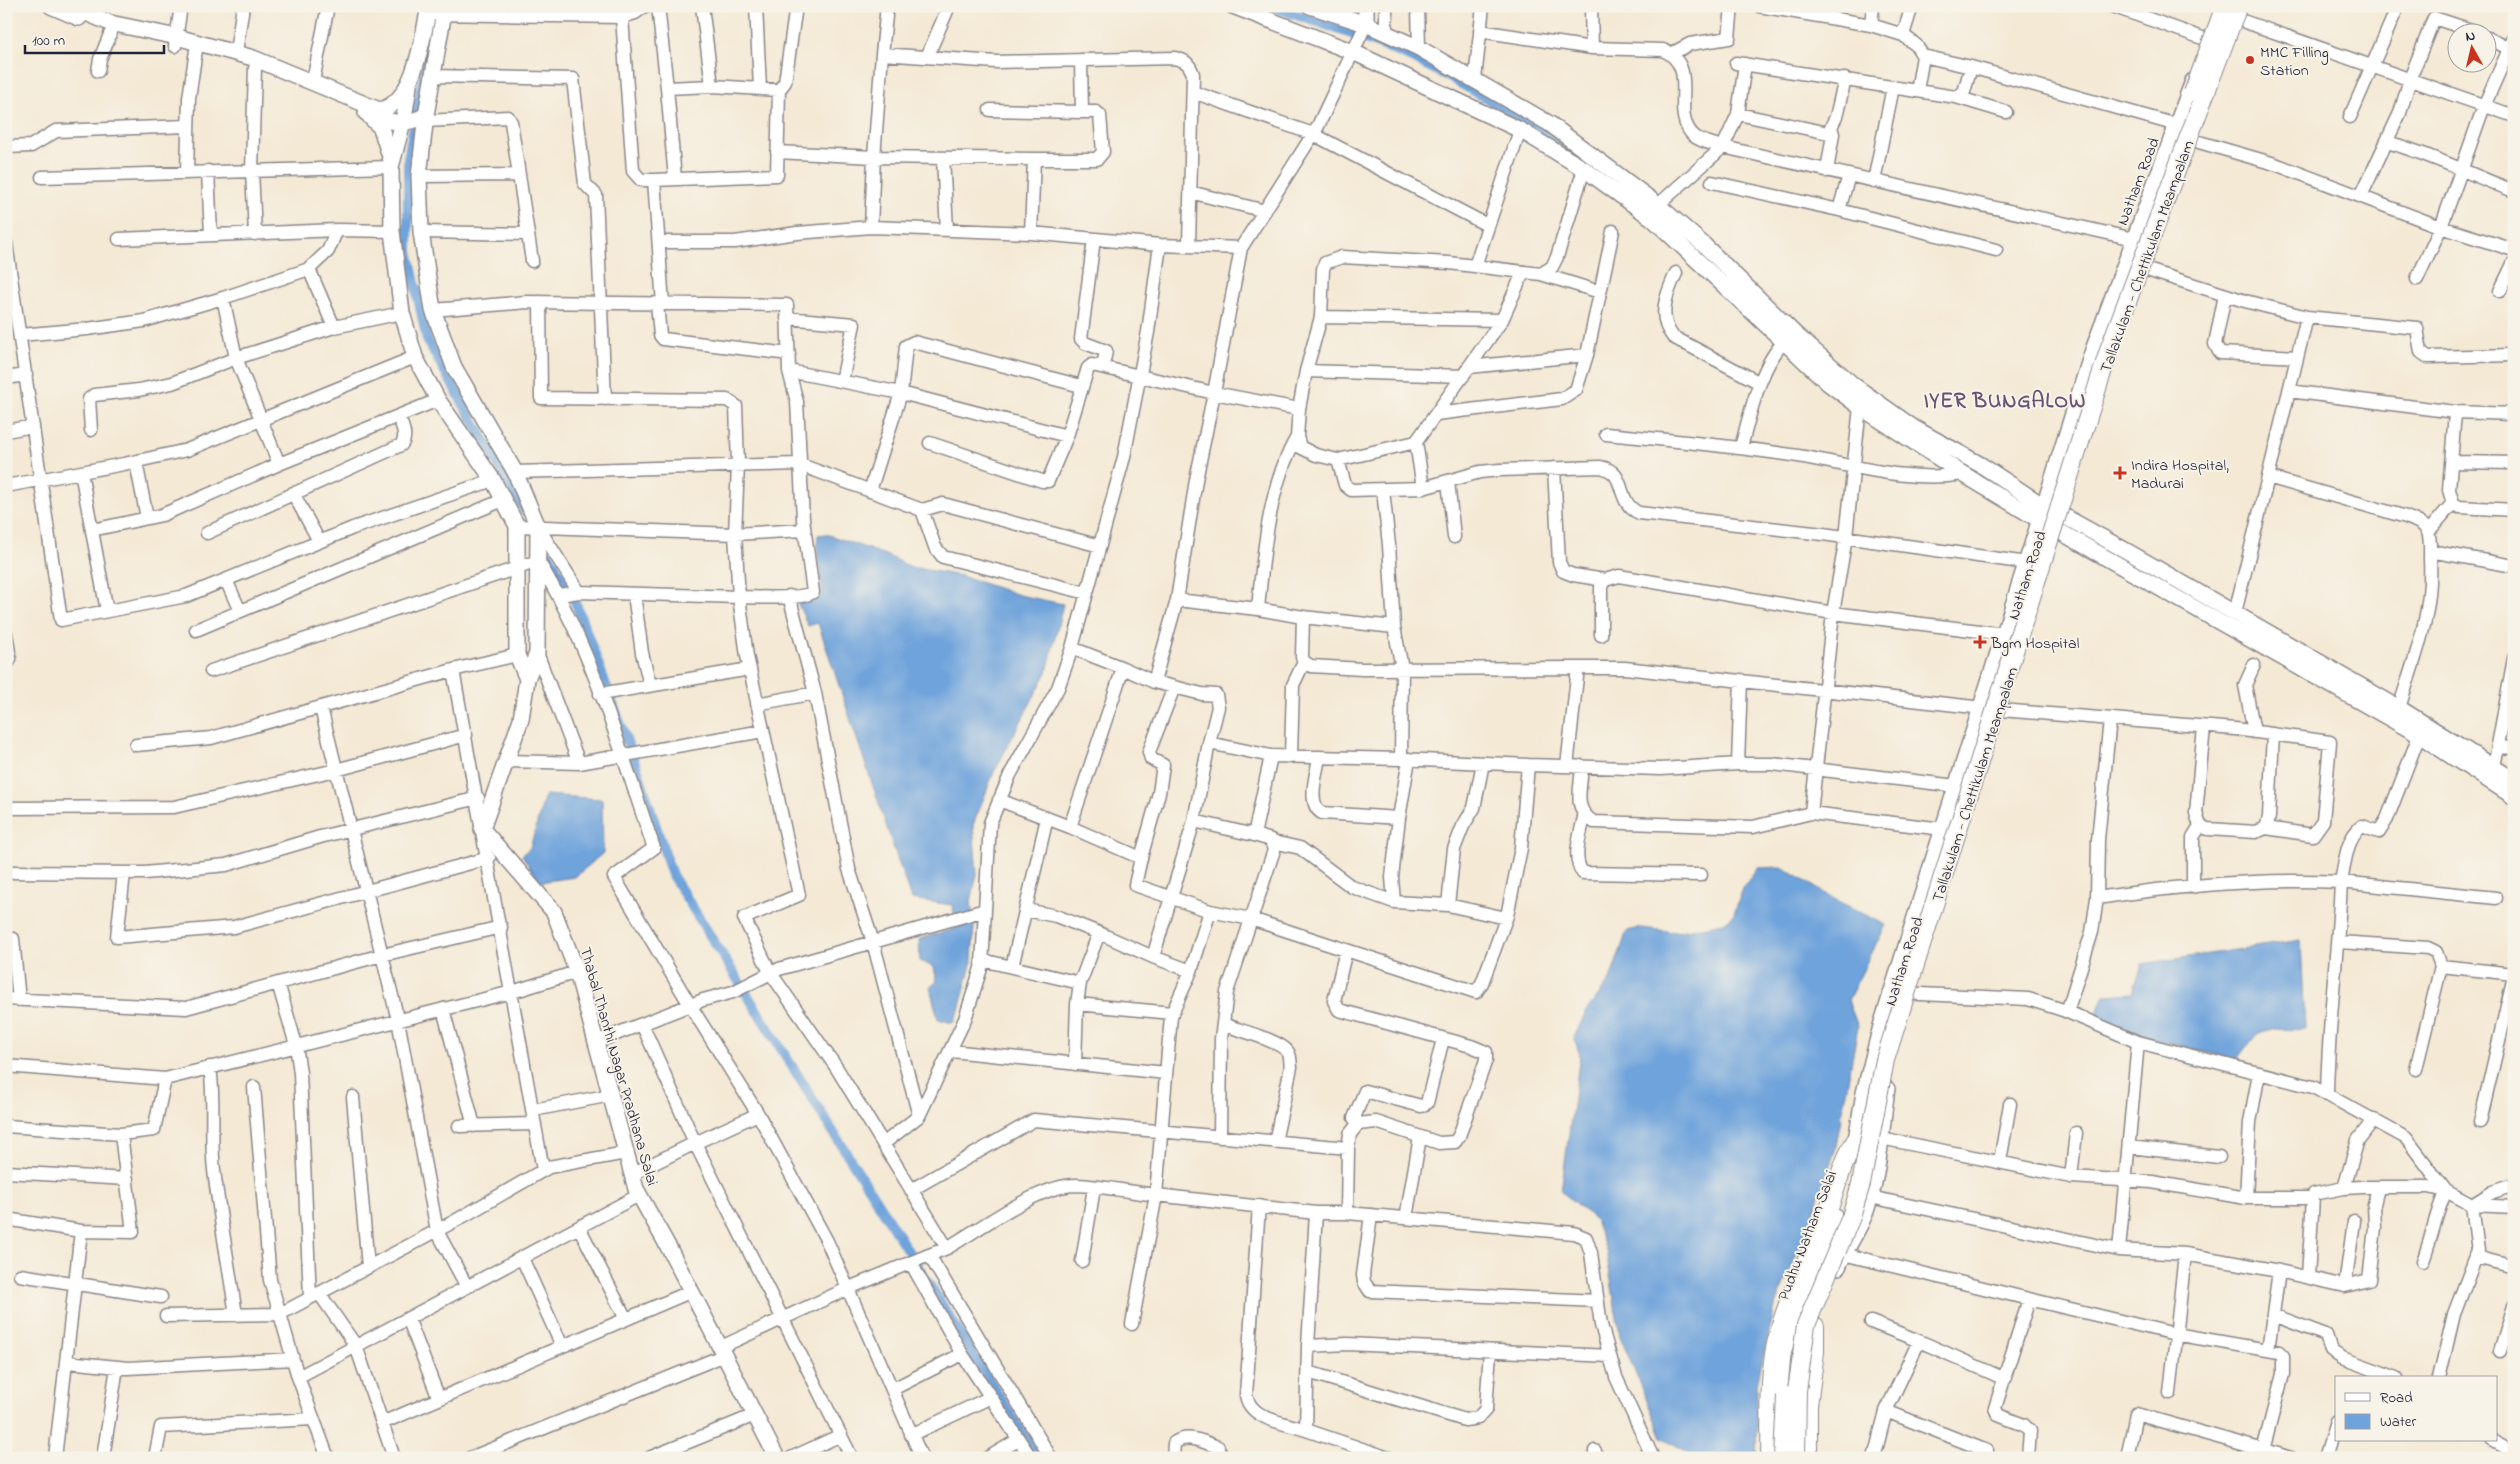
<svg xmlns="http://www.w3.org/2000/svg" width="2520" height="1464" font-family="'Indie Flower',sans-serif">
<style>
.water{fill:#6ea3db;stroke:#48628b}
.lines{fill:none;stroke-linecap:round;stroke-linejoin:round}
.canal{stroke:#6ea3db;stroke-width:10}
.minor-casing{stroke:#8b8688;stroke-width:15}
.major-casing{stroke:#8b8688;stroke-width:18}
.highway-casing{stroke:#8b8688;stroke-width:20}
.minor{stroke:#fff;stroke-width:12}
.major{stroke:#fff;stroke-width:15}
.highway{stroke:#fff;stroke-width:18}
.highway-bridge-casing{stroke:#8b8688;stroke-width:20;stroke-linecap:butt}
.highway-bridge{stroke:#fff;stroke-width:18}
.poi-dot{fill:#c8321e;stroke:#f7f3e8;stroke-width:2}
.labels{text-anchor:middle;stroke-width:4;stroke-linejoin:round;paint-order:stroke}
.poi-label{font-size:16px;fill:#22223b;stroke:#f7f3e8;text-anchor:start}
.street-label{font-size:16px;fill:#22223b;stroke:#f7f3e8}
.district-label{font-size:21px;font-weight:bold;letter-spacing:1px;fill:#685275;stroke:#f7f3e8}
</style>
<rect width="100%" height="100%" fill="#f7f3e8"/>
<filter id="ink" filterUnits="userSpaceOnUse"><feTurbulence type="fractalNoise" baseFrequency=".02" numOctaves="2"/><feDisplacementMap in="SourceGraphic" scale="10" xChannelSelector="R" yChannelSelector="G"/><feConvolveMatrix kernelMatrix="1 2 1 2 8 2 1 2 1" color-interpolation-filters="sRGB"/></filter>
<filter id="wash" filterUnits="userSpaceOnUse"><feTurbulence type="fractalNoise" baseFrequency=".0096" numOctaves="4" result="noise"/><feDisplacementMap in="SourceGraphic" scale="20" xChannelSelector="R" yChannelSelector="G"/><feGaussianBlur stdDeviation="1.12" result="paint"/><feColorMatrix in="noise" values="0 0 0 0 0 0 0 0 0 0 0 0 0 0 0 0 0 1.4 0 .05"/><feComposite in="paint" operator="in"/></filter>
<g filter="url(#wash)">
<rect width="100%" height="100%" fill="#f4e9d5"/>
<path class="water" d="M 826,534 L 883,554 L 911,567 L 961,576 L 1019,595 L 1063,604 L 1047,672 L 994,772 L 973,825 L 977,874 L 971,902 L 974,925 L 972,961 L 959,1010 L 953,1023 L 938,1019 L 930,987 L 937,982 L 934,967 L 920,961 L 919,939 L 958,928 L 952,905 L 911,899 L 818,623 L 808,626 L 798,604 L 823,595 L 817,547 L 818,535 Z
M 545,795 L 602,799 L 603,853 L 575,877 L 539,882 L 522,855 L 530,848 Z
M 1782,867 L 1834,899 L 1886,925 L 1848,1000 L 1858,1027 L 1835,1151 L 1806,1232 L 1776,1302 L 1757,1384 L 1756,1458 L 1690,1458 L 1689,1453 L 1662,1437 L 1620,1336 L 1606,1250 L 1595,1220 L 1561,1191 L 1580,1055 L 1574,1038 L 1587,1010 L 1610,980 L 1627,931 L 1641,928 L 1676,932 L 1724,923 L 1733,916 L 1744,886 L 1758,868 Z
M 2301,940 L 2305,1029 L 2281,1028 L 2257,1034 L 2236,1060 L 2145,1037 L 2096,1017 L 2105,995 L 2133,993 L 2142,964 Z"/>
<g class="lines">
<path class="canal" d="M 1270,6 C 1325,25 1382,42 1434,69 C 1493,100 1548,136 1603,172
M 431,32 L 408,159 L 408,251 L 427,340 L 524,510
M 2096,544 L 2172,587
M 548,553 L 576,604 L 639,774 L 672,875 L 1038,1458"/>
</g>
</g>
<g filter="url(#ink)">
<g class="lines">
<defs>
<path id="minor" d="M 658,6 L 667,88
M 702,6 L 712,86
M 756,6 L 760,89
M 1386,6 L 1386,32
M 1418,6 L 1419,48
M 1591,6 L 1592,48 L 1663,50 C 1702,68 1668,112 1694,136 C 1701,142 1714,144 1723,147 L 1738,114 L 1745,64
M 1759,6 L 1871,25 L 1903,35 L 1916,45 L 1923,56 L 1917,91
M 2112,6 L 2208,40
M 427,14 L 622,17 L 635,13 L 645,6
M 622,17 L 633,171 L 641,180 L 654,180
M 2237,19 L 2514,116
M 1871,25 L 1873,6
M 1480,31 L 1592,48
M 1903,35 L 1912,6
M 2488,38 L 2514,51
M 175,46 L 181,6
M 236,52 L 243,6
M 882,54 L 887,6
M 1671,54 L 1690,44 L 1729,38 L 1732,6
M 1923,56 L 1971,67
M 927,57 L 949,6
M 1736,63 L 1956,97 L 1964,92 L 1971,67 L 2177,125
M 98,71 L 100,59 L 111,32
M 432,76 L 573,79 L 585,184 L 596,195 L 605,399
M 1475,79 L 1483,6
M 313,81 L 328,6
M 1193,92 L 1313,134 L 1487,225
M 1956,97 L 2006,112
M 990,110 L 1082,112
M 1738,114 L 1833,134 L 1831,127 L 1836,117 L 1845,79
M 2350,117 L 2398,6
M 425,121 L 508,117 L 511,122 L 532,261
M 2192,140 L 2275,164 L 2441,227 L 2514,250
M 2387,142 C 2431,154 2471,175 2514,191
M 6,147 L 31,146 L 56,131 L 188,126
M 777,152 L 874,157 L 871,227
M 943,158 L 947,230
M 1034,159 L 1097,159 L 1103,152 L 1100,115 L 1096,112 L 1082,112 L 1081,60
M 208,171 L 211,235
M 1827,171 L 1833,134
M 187,172 L 189,98 L 196,50
M 419,176 L 519,175
M 42,177 L 391,167
M 675,179 L 667,88 L 712,86 L 779,90 L 785,82 L 796,6
M 1874,181 L 1893,87
M 1712,182 L 1839,210 L 1849,175
M 1190,192 L 1265,211
M 2361,196 L 2400,113 L 2410,79 L 2434,18 L 2477,32
M 1658,205 L 1723,147 L 2134,239
M 1839,210 L 1996,250
M 421,232 L 528,234
M 255,234 L 252,170 L 255,68
M 119,239 L 337,230 L 392,231
M 1094,239 L 1081,339 L 1085,343 L 1106,351 L 1103,366
M 659,242 L 735,242 L 797,233 L 871,227 L 1031,233
M 6,243 L 61,620 L 186,596 L 353,528 L 493,480
M 1160,245 L 1031,233 L 1034,159 L 874,157 L 882,54 L 996,62 L 1174,58 C 1185,60 1189,63 1193,74 L 1189,246
M 1241,248 L 1214,393 L 1299,409 L 1297,437 L 1300,447 L 1316,455 L 1338,460 L 1345,485 L 1351,490 L 1423,488 L 1480,472 L 1500,470 L 1600,467 C 1629,472 1614,502 1639,513 L 1823,534 L 2027,563
M 1475,266 L 1520,130
M 309,269 L 328,251 L 337,230
M 2144,269 L 2245,301 L 2307,317
M 1676,273 C 1666,295 1657,317 1673,337 L 1760,383
M 1541,274 L 1600,292
M 2417,279 L 2441,227 L 2484,106 L 2514,38
M 2500,291 L 2514,262
M 2225,295 L 2215,344 L 2220,353 L 2297,357
M 223,298 L 309,269 L 334,327
M 657,304 L 660,335 L 663,339 L 789,354
M 663,304 L 654,180 L 777,175 L 779,90
M 433,310 L 527,302 L 787,305 L 789,371 L 797,402 L 803,519 L 813,592 C 803,600 754,597 739,597 L 735,534 L 738,465 L 736,406 L 727,400 L 541,398 L 540,302
M 1321,317 L 1502,320 L 1416,442 L 1423,488
M 787,318 L 854,324 L 842,381
M 1502,320 L 1523,273
M 20,335 L 87,329 L 144,321 L 223,298 L 236,358 L 279,464 L 438,400
M 1469,367 L 1587,355
M 789,371 L 901,393 L 1067,436
M 1306,371 L 1463,376
M 6,378 L 26,375
M 2289,391 L 2455,412 L 2449,490 L 2453,503 L 2459,507 L 2514,510
M 1299,409 L 1306,371 L 1321,317 L 1323,269 L 1325,263 L 1342,257 L 1449,263 L 1541,274 L 1552,267 L 1557,257 L 1584,169
M 2455,412 L 2514,414
M 1436,414 L 1562,399 L 1576,390 L 1587,355 L 1613,231
M 91,430 L 89,399 L 94,395 L 139,390 L 172,383 L 236,358 L 334,327 L 402,313
M 6,431 L 33,426
M 1606,434 C 1670,440 1734,446 1798,456 C 1852,465 1908,483 1963,474
M 930,443 L 1042,481 L 1048,481 L 1067,436 L 1088,368 L 1092,365 L 1214,393 L 1196,480 L 1177,600 L 1154,682 L 1123,668
M 1741,447 C 1750,415 1760,365 1785,341
M 1338,460 L 1416,442
M 136,462 L 147,518
M 2453,462 L 2514,463
M 1554,468 L 1559,562 L 1563,571 L 1573,575 L 1605,580
M 81,472 L 107,611
M 515,472 L 798,464 L 922,510 L 943,504 L 1100,546
M 2268,477 L 2406,517 C 2415,521 2424,523 2428,532 C 2431,540 2430,550 2430,559 C 2433,613 2415,657 2399,708
M 1448,481 L 1454,537
M 6,486 L 124,464 L 187,450 L 415,357
M 1383,490 L 1389,545 L 1394,627 L 1402,668 L 1401,759
M 870,491 L 901,393 L 906,346 L 914,342 L 1081,386
M 293,493 L 319,541
M 922,510 L 935,547 L 943,557 L 1087,593
M 517,526 L 735,534 L 804,530
M 538,527 L 579,592
M 92,530 L 162,515 L 279,464
M 2428,532 L 2453,503
M 207,533 L 401,445 C 408,436 402,427 399,417
M 2430,551 L 2514,566
M 226,580 L 240,611
M 634,594 L 642,653 L 650,685
M 559,595 L 579,592 L 739,597 L 747,656 L 799,895 L 744,918 L 770,972 L 836,1067 L 947,1248 L 929,1255 L 1051,1458
M 789,596 L 815,693 L 849,869 L 873,942 L 919,1116
M 1177,600 L 1258,609 L 1303,617 L 1302,657 L 1304,662 L 1311,666 L 1362,669 L 1578,668
M 1258,609 C 1263,555 1269,484 1297,437
M 2235,613 L 2307,317 L 2417,328 L 2421,352 L 2428,357 L 2514,355
M 1303,617 L 1394,627
M 196,630 L 503,500
M 6,633 L 10,659 L 6,666
M 1601,635 L 1601,586 L 1605,580 L 1619,576 L 1833,613 L 2004,634
M 537,653 L 579,763
M 517,655 L 453,670 L 543,1170
M 211,671 L 538,561 C 593,649 620,751 654,848 L 614,877 L 690,1005 L 758,1114 L 695,1143 L 642,1024
M 1154,682 L 1202,694 L 1216,695 L 1218,707 L 1209,743
M 600,694 L 750,669
M 757,704 L 815,693
M 321,708 L 398,1020 L 437,1231 L 467,1287
M 2204,727 L 2196,813 L 2200,826 L 2208,829 L 2256,832 L 2266,828 L 2269,817 L 2273,734
M 2254,732 L 2245,685 L 2254,665
M 136,745 L 211,738 L 453,670
M 2499,747 L 2514,748
M 1291,756 L 1293,685 L 1304,662
M 1319,757 C 1317,773 1306,804 1322,813 L 1399,818 L 1392,877 L 1394,902 L 1448,905 L 1506,918
M 508,761 L 579,763 L 763,731
M 1738,764 L 1741,680
M 1567,766 L 1578,668 L 1625,668 L 2001,710 L 2235,729 L 2330,742 L 2323,821 L 2313,835 L 2266,828
M 1582,766 C 1581,789 1572,810 1594,822 L 1753,827 L 1811,813 L 1833,613 L 1846,537 L 1860,407
M 2494,767 L 2514,658
M 999,800 L 1070,827 L 1141,858 L 1135,885 L 1210,911 L 1191,971 L 1171,1016 L 1156,1195 L 1316,1213
M 6,808 L 174,807 L 336,770 L 466,735
M 1811,813 L 1943,829
M 1584,817 C 1581,833 1571,859 1583,873 L 1701,875
M 1399,818 L 1409,759
M 1194,821 L 1254,835
M 1070,827 L 1123,668 L 1072,648
M 1273,842 L 1300,848 L 1352,887 L 1394,902
M 1141,858 L 1159,793 L 1163,765 L 1151,759 L 1149,752 L 1174,687
M 6,872 L 145,873 L 226,865 L 320,837 L 478,798
M 124,873 L 117,937 L 234,927 L 489,858
M 2193,887 L 2193,837 L 2200,826
M 2097,898 C 2175,886 2262,878 2341,882 C 2345,863 2346,838 2362,826 L 2379,832 L 2387,819 L 2422,728
M 1448,905 L 1454,849 L 1463,826 L 1474,808 L 1483,763
M 1026,910 L 1056,916 L 1099,933
M 1210,911 L 1251,919 L 1346,950
M 6,938 L 13,939 L 19,1000
M 2339,942 L 2428,948 L 2436,952 L 2441,966 L 2514,974
M 1153,957 L 1191,971
M 982,960 L 1080,983 L 1077,1004 L 1172,1013
M 1012,967 L 1047,818
M 278,983 L 296,1045 L 300,1073 L 310,1297
M 1080,983 L 1099,933 L 1153,957 L 1194,821 L 1209,743 L 1271,756
M 1899,993 L 2028,999 L 2063,1010 L 2138,1042 L 2119,1250 L 2185,1254 L 2279,1271 L 2268,1350
M 6,999 L 186,1008 L 382,955 L 501,927
M 443,1009 L 474,1126
M 2067,1012 L 2092,932 L 2097,898 L 2098,840 L 2110,719
M 1223,1024 C 1237,1030 1280,1040 1288,1052 C 1291,1056 1290,1062 1291,1067 L 1275,1142
M 596,1042 L 703,1000 L 733,992 L 779,969 L 985,910 L 990,823 L 1010,775 L 1058,688 L 1072,648 L 1124,457 L 1148,332 L 1160,245 L 1241,248 L 1317,128 L 1366,24
M 2138,1042 L 2313,1087 L 2406,1138 L 2446,1191 L 2472,1205 L 2478,1251 L 2454,1314 L 2439,1378
M 951,1051 L 1166,1073
M 1075,1064 L 1077,1004
M 6,1066 L 165,1079
M 210,1067 C 215,1101 210,1136 214,1170 C 220,1219 229,1267 236,1315
M 2416,1069 L 2441,966
M 2327,1095 C 2328,1024 2338,953 2341,882 L 2496,898
M 353,1097 L 368,1267
M 533,1110 L 611,1095
M 758,1114 L 827,1241 L 922,1458
M 2480,1122 L 2514,976
M 1358,1124 L 1354,1118 L 1365,1091 L 1421,1106 L 1427,1103 L 1443,1039
M 6,1126 L 121,1134 L 154,1130 L 165,1079 L 512,992 L 577,972
M 459,1126 L 535,1124
M 1220,1137 L 1221,1039 L 1227,992 L 1274,850 L 1271,840 L 1254,835 L 1271,756 L 1401,759 L 1528,765
M 1881,1138 L 2071,1177 L 2152,1182 L 2246,1198 L 2313,1198 L 2314,1194 L 2344,1188 L 2362,1187 L 2429,1187 L 2446,1191 C 2435,1214 2432,1238 2423,1261
M 883,1144 L 919,1116 L 965,1019 L 982,965 L 985,910
M 2129,1147 L 2219,1157
M 2000,1161 L 2010,1104
M 6,1172 L 127,1179
M 632,1174 L 695,1143 L 852,1458
M 2071,1177 L 2076,1133
M 2344,1188 L 2358,1140 L 2374,1119
M 911,1190 L 1034,1120 L 1348,1148
M 1870,1197 L 2119,1250
M 2246,1198 L 2250,1122 L 2259,1073
M 2472,1205 L 2493,1192 L 2514,1185
M 2472,1205 L 2514,1207
M 1259,1206 L 1246,1395 C 1250,1420 1286,1423 1306,1430
M 1347,1213 L 1316,1213 L 1308,1346 L 1306,1430 L 1389,1458
M 1371,1215 L 1363,1275 L 1364,1282 L 1370,1291 L 1598,1301
M 1406,1218 L 1420,1137
M 6,1219 L 81,1231
M 579,1227 L 626,1319
M 947,1248 C 980,1229 1038,1185 1076,1185 C 1103,1186 1130,1192 1156,1195 L 1132,1324
M 1843,1254 L 2029,1299 L 1995,1408 L 1998,1415 L 2024,1425 L 2030,1431 L 2028,1458
M 2476,1257 L 2514,1267
M 522,1258 L 562,1346
M 1082,1261 L 1094,1188
M 911,1263 L 962,1354 L 1031,1458
M 2279,1271 L 2345,1286 L 2354,1221
M 20,1275 L 161,1297
M 2308,1276 L 2313,1198
M 2345,1286 L 2369,1280 L 2375,1228 L 2374,1204 L 2378,1188
M 319,1293 L 356,1346 L 394,1458
M 2029,1299 L 2175,1334 L 2279,1352 L 2283,1356 L 2283,1374 L 2261,1458
M 2273,1315 L 2326,1335 L 2331,1351 L 2342,1358 L 2397,1378
M 166,1316 L 280,1314 L 270,1280 L 254,1087
M 408,1318 L 439,1399
M 1871,1322 L 1919,1341
M 1308,1346 L 1347,1344 L 1610,1356
M 721,1347 L 849,1288 L 929,1255
M 2500,1351 L 2514,1306
M 67,1362 L 128,1368 L 293,1359
M 1308,1372 L 1465,1420 L 1478,1418 L 1486,1409 L 1490,1351
M 298,1377 L 280,1314 L 455,1221 L 549,1167 L 626,1153
M 893,1389 L 962,1354
M 2170,1393 L 2185,1254
M 382,1423 L 692,1291
M 911,1435 L 989,1398
M 2492,1440 L 2514,1452
M 1595,1451 L 1596,1458
M 1987,1451 L 1886,1411 L 1919,1341 L 2005,1379
M 55,1458 L 81,1231 L 133,1232 L 121,1134
M 103,1458 L 117,1367
M 155,1458 L 161,1427 L 313,1419
M 328,1458 L 298,1377 L 639,1195
M 470,1458 L 725,1355
M 649,1458 L 755,1415
M 791,1458 L 841,1435
M 988,1458 L 1018,1440
M 1173,1458 L 1174,1443 C 1188,1433 1203,1442 1218,1447 L 1222,1458
M 1653,1458 L 1616,1377 L 1601,1325 L 1591,1253 L 1586,1238 L 1574,1233 L 1347,1213 L 1348,1148 L 1350,1134 L 1358,1124 L 1376,1122 L 1439,1143 L 1455,1142 L 1459,1136 L 1486,1060 L 1486,1052 L 1471,1046 L 1339,1010 L 1334,1001 L 1346,950 L 1476,992 L 1482,983 L 1507,916 L 1521,848 L 1528,765 L 1661,769 L 1738,764 L 1772,764 L 1956,786
M 1874,1458 L 1886,1411
M 2127,1458 L 2136,1414 L 2292,1458
M 2325,1458 L 2336,1422"/>
<path id="major" d="M 51,6 L 79,18
M 70,6 L 110,23 L 177,37 L 253,58 L 379,110 C 415,104 423,35 429,6
M 445,6 L 426,115 L 419,176 L 421,232 L 433,310 L 454,367 L 515,472 L 538,527 L 537,653 L 527,679 L 521,719 L 482,829 L 554,912 L 577,972 L 636,1189 L 670,1250 L 777,1458
M 1233,6 L 1353,52 L 1520,130 L 1584,169 L 1653,219 L 1828,383 L 1860,407 L 1963,474 L 2041,521 L 2419,735 L 2514,797
M 1310,6 L 1366,24 L 1419,48 L 1550,124 L 1658,205 L 1705,246 L 1796,335 L 1852,384 L 1914,428 L 1981,465 L 2033,499 L 2132,554 L 2399,708 L 2514,780
M 1366,6 L 1366,24
M 409,86 L 404,118 L 391,167 L 392,231 L 402,313 L 415,357 L 438,400 L 493,480 L 517,526 L 517,655 L 527,679
M 366,113 C 386,122 406,127 426,115
M 370,117 L 381,128 L 392,163
M 1854,1152 L 1864,1093 L 1881,1026 L 2093,350 L 2193,81
M 1838,1267 C 1846,1247 1859,1231 1866,1211 C 1880,1172 1881,1129 1887,1089
M 1778,1409 L 1783,1355 L 1792,1320 L 1834,1216"/>
<path id="highway" d="M 1770,1458 C 1771,1421 1768,1381 1776,1344 C 1786,1299 1808,1259 1826,1217 C 1836,1190 1841,1164 1856,1140
M 1808,1458 L 1808,1405 L 1815,1352 L 1815,1326"/>
</defs>
<use href="#minor" class="minor-casing"/>
<use href="#major" class="major-casing"/>
<use href="#highway" class="highway-casing"/>
<use href="#minor" class="minor"/>
<use href="#major" class="major"/>
<use href="#highway" class="highway"/>
<defs>
<path id="highway-bridge" d="M 2193,93 L 2225,6
M 1783,1458 L 1786,1396
M 1796,1458 L 1797,1391 L 1806,1325 L 1851,1217 L 1861,1184 L 1885,1060 L 2110,347 L 2238,6"/>
</defs>
<use href="#highway-bridge" class="highway-bridge-casing"/>
<use href="#highway-bridge" class="highway-bridge"/>
</g>
</g>
<g class="poi-dot">
<circle cx="2250" cy="60" r="5"/>
<path d="M2117.5 465.5h5v5h5v5h-5v5h-5v-5h-5v-5h5z"/>
<path d="M1977.5 634.5h5v5h5v5h-5v5h-5v-5h-5v-5h5z"/>
</g>
<g class="labels">
<g class="poi-label">
<text x="2260" y="57">MMC Filling<tspan x="2260" dy="18">Station</tspan></text>
<text x="2131" y="470">Indira Hospital,<tspan x="2131" dy="18">Madurai</tspan></text>
<text x="1991" y="648">Bgm Hospital</text>
</g>
<g class="street-label">
<text transform="translate(2137 181) rotate(-69)" y="6">Natham Road</text>
<text transform="translate(2146 256) rotate(-70)" y="6">Tallakulam - Chettikulam Meampalam</text>
<text transform="translate(2026 575) rotate(-72)" y="6">Natham Road</text>
<text transform="translate(1974 784) rotate(-72)" y="6">Tallakulam - Chettikulam Meampalam</text>
<text transform="translate(1903 961) rotate(-72)" y="6">Natham Road</text>
<text transform="translate(620 1066) rotate(74)" y="6">Thabal Thanthi Nagar Pradhana Salai</text>
<text transform="translate(1806 1235) rotate(-69)" y="6">Pudhu Natham Salai</text>
</g>
<g class="district-label">
<text x="2005" y="407">IYER BUNGALOW</text>
</g>
</g>
<rect width="2520" height="1464" fill="none" stroke="#f7f3e8" stroke-width="25"/>
<rect x="2335" y="1376" width="162" height="65" fill="#f7f3e8" stroke="#a29fa3"/>
<rect x="2345" y="1393" width="25" height="8" fill="#ffffff" stroke="#a29fa3"/>
<text x="2380" y="1402" font-size="15" fill="#22223b">Road</text>
<rect x="2345" y="1414" width="25" height="15" fill="#6ea3db" stroke="#a29fa3"/>
<text x="2380" y="1426" font-size="15" fill="#22223b">Water</text>
<g transform="translate(2472 48) rotate(352)"><circle r="24" fill="#f7f3e8" stroke="#a29fa3"/>
<path d="M0-4L9 19L0 12L-9 19Z" fill="#c8321e"/>
<text y="-8" font-size="14" font-weight="bold" text-anchor="middle" fill="#22223b">N</text>
</g>
<path d="M25 45v8h139v-8" fill="none" stroke="#22223b" stroke-width="2.5"/>
<text x="32" y="45" font-size="15" fill="#22223b" stroke="#f7f3e8" stroke-width="4" paint-order="stroke">100 m</text>
</svg>
